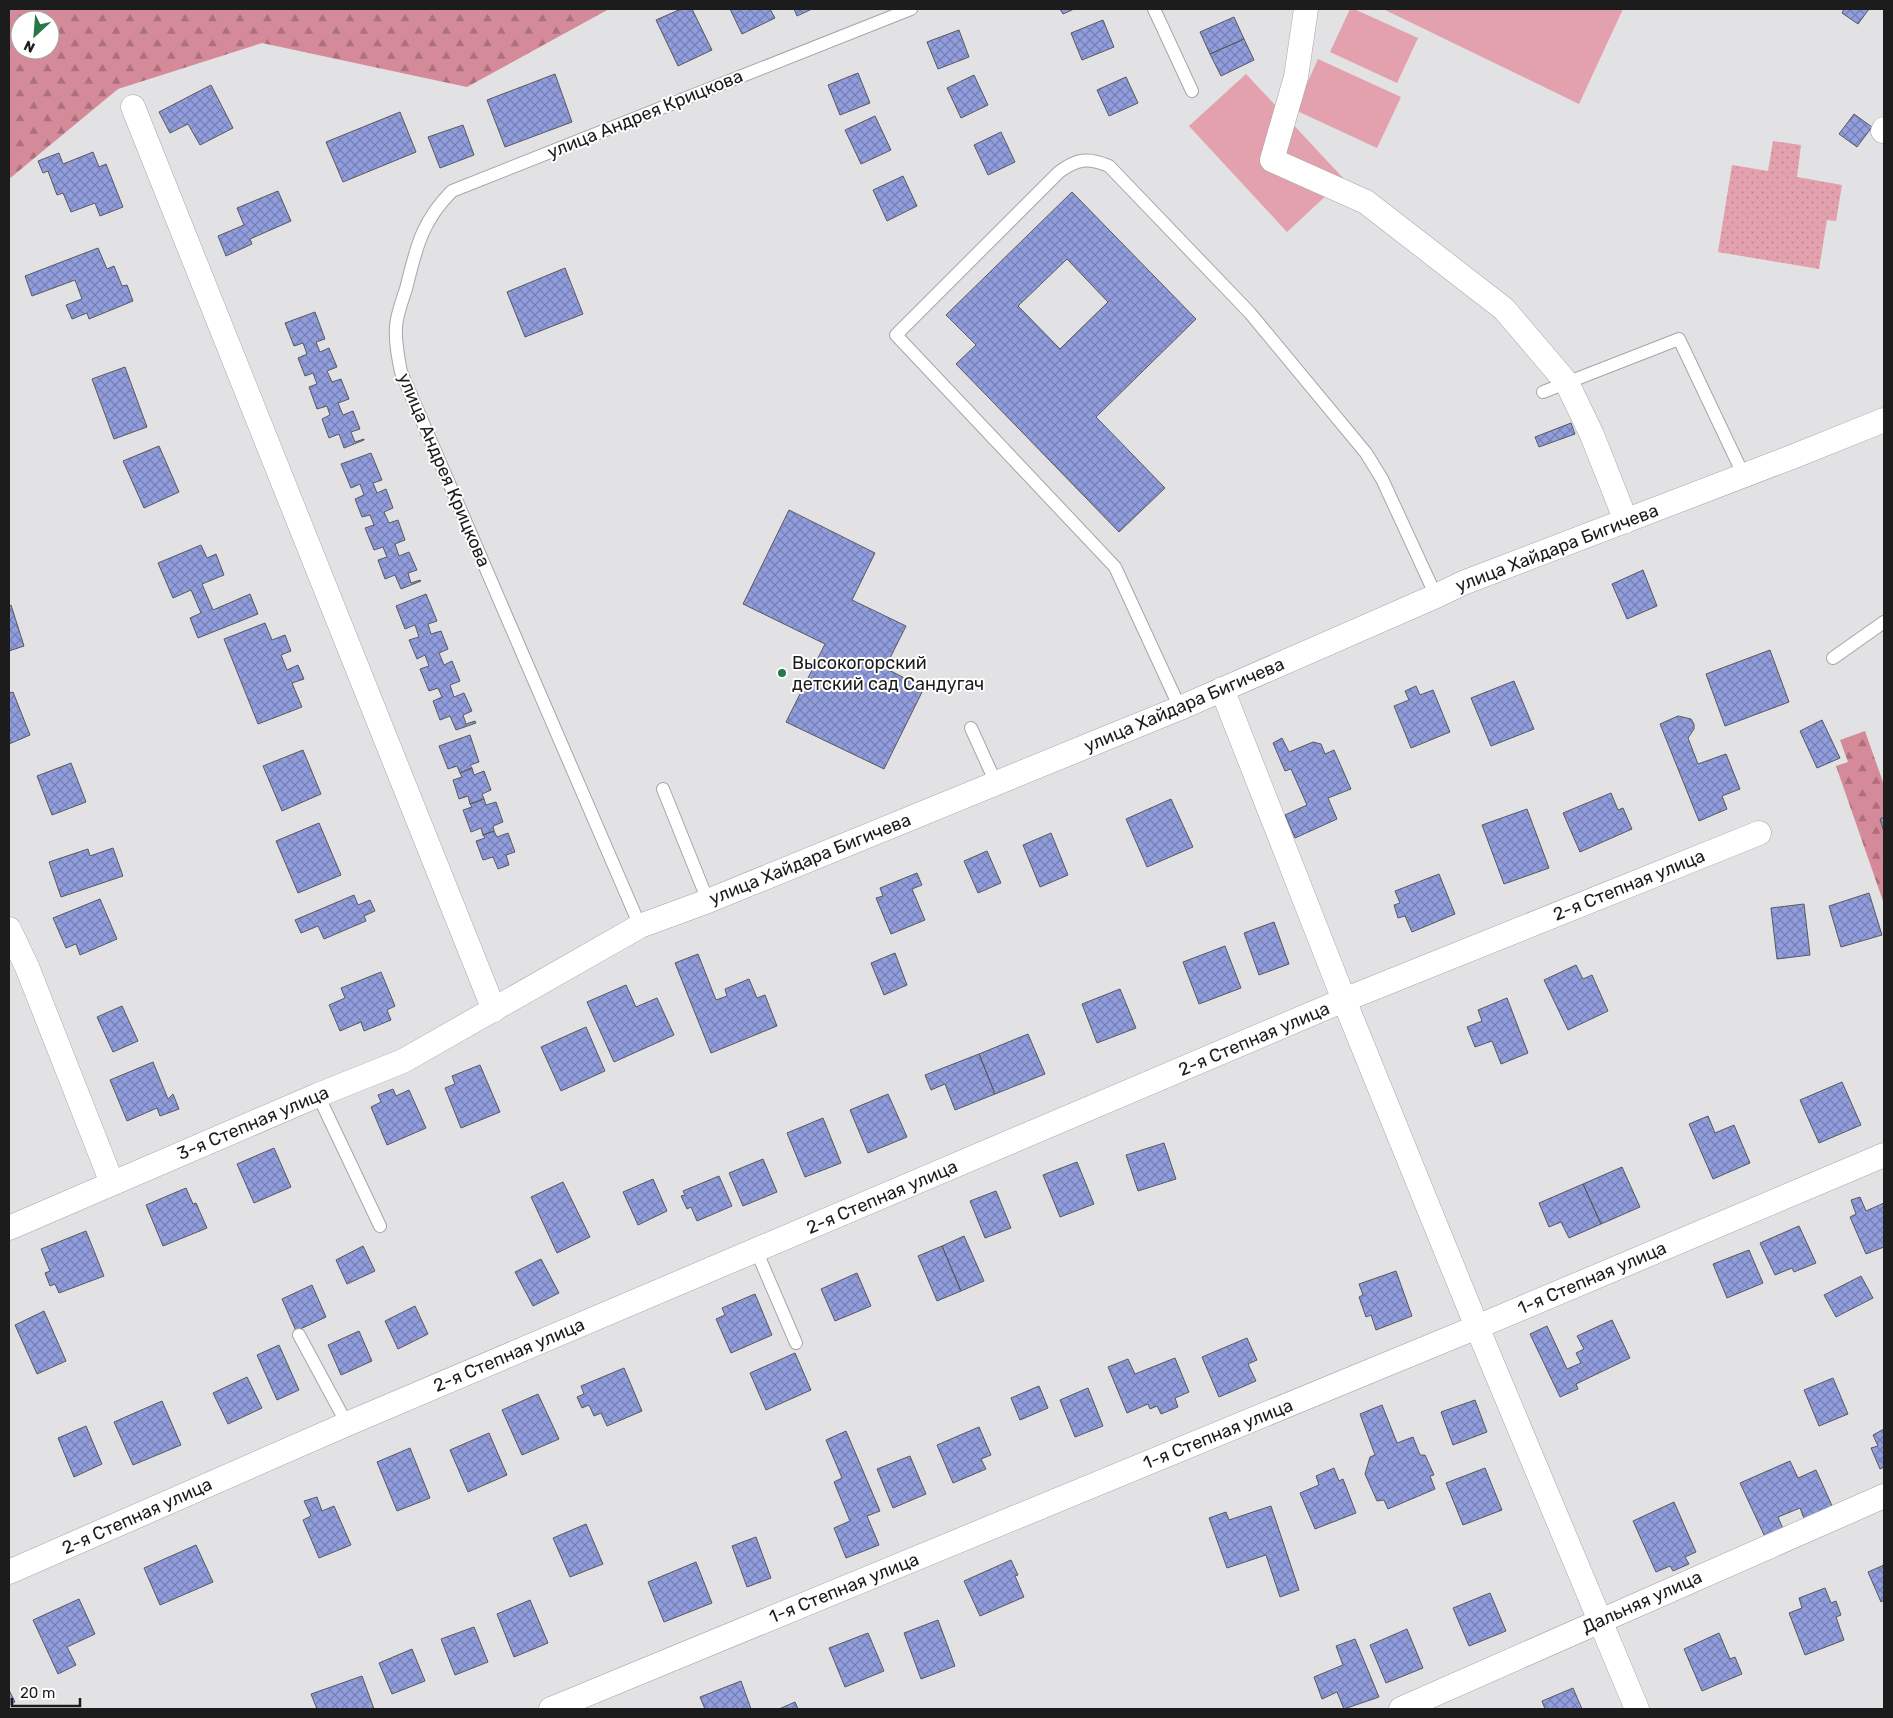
<svg xmlns="http://www.w3.org/2000/svg" width="1893" height="1718" font-family="Rubik,sans-serif">
<style>
.grass{fill:url(#grass-dots)}
.forest{fill:url(#forest-firs);fill-rule:evenodd}
.pitch{fill:#e3a0ad}
.building{fill:url(#building-cross-hatch);stroke:#595a5c;fill-rule:evenodd}
.lines{fill:none;stroke-linecap:round;stroke-linejoin:round}
.service-casing{stroke:#a6a5a7;stroke-width:14}
.minor-casing{stroke:#a6a5a7;stroke-width:25}
.service{stroke:#fff;stroke-width:12}
.minor{stroke:#fff;stroke-width:24}
.poi-dot{fill:#267849;stroke:#fff;stroke-width:2}
.labels{text-anchor:middle;stroke-width:4;stroke-linejoin:round;paint-order:stroke}
.street-label{font-size:18px;fill:#1c1c1d;stroke:#fff}
.poi-label{font-size:18px;fill:#1c1c1d;stroke:#fff;text-anchor:start}
</style>
<defs>
<pattern id="grass-dots" width="8" height="8" patternUnits="userSpaceOnUse" patternTransform="scale(1.25)"><rect width="8" height="8" fill="#e3a0ad"/><path d="M2 2h.1M6 6h.1" fill="none" stroke="#c28994" stroke-width="1.8" stroke-linecap="round"/></pattern>
<pattern id="forest-firs" width="22" height="20" patternUnits="userSpaceOnUse" patternTransform="scale(1.25)"><rect width="22" height="20" fill="#d58a99"/><path d="M5 1l3.5 6h-7zM16 11l3.5 6h-7z" fill="#ac707c"/></pattern>
<pattern id="building-cross-hatch" width="8" height="8" patternUnits="userSpaceOnUse" patternTransform="scale(1.25)"><rect width="8" height="8" fill="#919ddd"/><path d="M0 0l8 8M0 8l8-8" fill="none" stroke="#767fb3"/></pattern>
</defs>
<rect width="100%" height="100%" fill="#e2e1e4"/>
<path class="grass" d="M 1773,141 L 1801,145 L 1797,177 L 1842,185 L 1836,221 L 1827,220 L 1819,269 L 1718,252 L 1732,165 L 1768,171 Z"/>
<path class="forest" d="M 9,9 L 609,9 L 467,87 L 262,43 L 118,89 L 9,179 ZM 20,20 L 50,20 L 50,50 L 20,50 Z
M 1865,731 L 1884,785 L 1884,904 L 1836,766 L 1848,762 L 1840,740 Z"/>
<path class="pitch" d="M 1350,9 L 1354,9 L 1418,38 L 1397,83 L 1330,52 Z
M 1383,9 L 1623,9 L 1579,104 Z
M 1318,59 L 1401,97 L 1377,148 L 1295,110 Z
M 1246,74 L 1344,179 L 1287,232 L 1189,126 Z"/>
<path class="building" d="M 681,9 L 692,9 L 712,50 L 678,66 L 656,20 Z
M 730,9 L 770,9 L 775,18 L 742,34 Z
M 794,9 L 812,9 L 797,16 Z
M 1060,9 L 1074,9 L 1063,14 Z
M 1844,9 L 1869,9 L 1858,24 L 1842,13 Z
M 1234,17 L 1244,39 L 1210,54 L 1200,32 Z
M 1103,20 L 1114,47 L 1082,60 L 1071,33 Z
M 959,30 L 969,57 L 938,69 L 927,42 Z
M 1244,39 L 1254,60 L 1221,76 L 1210,54 Z
M 858,73 L 870,103 L 840,115 L 828,85 Z
M 555,74 L 572,122 L 505,147 L 487,100 Z
M 974,75 L 988,105 L 961,118 L 947,88 Z
M 1126,77 L 1138,103 L 1109,116 L 1097,90 Z
M 211,85 L 233,128 L 200,145 L 188,124 L 170,133 L 159,112 Z
M 400,112 L 416,152 L 343,182 L 326,142 Z
M 1854,114 L 1872,127 L 1857,147 L 1839,134 Z
M 875,116 L 891,150 L 861,164 L 845,130 Z
M 463,125 L 474,155 L 440,168 L 428,137 Z
M 1001,132 L 1015,162 L 988,175 L 974,145 Z
M 93,152 L 99,167 L 106,164 L 123,207 L 100,216 L 95,203 L 71,212 L 63,193 L 57,195 L 48,171 L 43,173 L 38,161 L 59,153 L 63,164 Z
M 903,176 L 917,206 L 887,221 L 873,190 Z
M 278,191 L 291,221 L 250,239 L 252,244 L 226,256 L 218,236 L 244,225 L 237,208 Z
M 1072,192 L 1196,319 L 1096,417 L 1165,488 L 1119,532 L 956,364 L 976,345 L 946,315 ZM 1067,259 L 1108,302 L 1060,349 L 1018,306 Z
M 98,248 L 107,269 L 114,266 L 122,286 L 127,285 L 133,301 L 89,319 L 87,313 L 72,319 L 66,305 L 82,299 L 75,280 L 32,296 L 25,276 Z
M 565,268 L 583,314 L 525,337 L 507,292 Z
M 315,312 L 325,339 L 316,342 L 320,352 L 329,348 L 337,367 L 327,371 L 332,382 L 341,379 L 349,399 L 338,403 L 343,415 L 353,411 L 360,429 L 351,432 L 355,442 L 364,439 L 364,440 L 344,448 L 339,434 L 329,438 L 322,419 L 330,415 L 327,406 L 317,409 L 309,387 L 317,384 L 313,373 L 305,376 L 298,358 L 307,354 L 303,343 L 294,346 L 285,323 Z
M 125,367 L 147,427 L 114,439 L 92,379 Z
M 1571,423 L 1575,434 L 1539,447 L 1535,437 Z
M 159,446 L 179,492 L 144,508 L 123,461 Z
M 371,453 L 382,480 L 373,483 L 377,493 L 386,489 L 393,508 L 384,512 L 389,523 L 398,520 L 405,540 L 395,544 L 399,556 L 409,552 L 417,570 L 408,573 L 411,583 L 420,580 L 421,581 L 401,589 L 395,575 L 385,579 L 378,560 L 387,557 L 383,547 L 374,550 L 365,528 L 374,525 L 370,515 L 362,517 L 355,499 L 364,495 L 360,484 L 351,488 L 341,464 Z
M 789,510 L 875,553 L 852,600 L 906,626 L 885,668 L 924,688 L 884,769 L 786,722 L 825,644 L 743,604 Z
M 201,545 L 207,558 L 216,554 L 224,575 L 202,584 L 213,610 L 250,594 L 258,614 L 198,638 L 190,618 L 201,613 L 191,590 L 173,598 L 158,563 Z
M 1643,570 L 1657,606 L 1627,619 L 1612,584 Z
M 426,594 L 437,621 L 428,624 L 431,634 L 441,631 L 448,649 L 439,653 L 444,665 L 452,661 L 460,681 L 450,685 L 454,697 L 464,693 L 472,711 L 463,715 L 466,724 L 475,721 L 476,723 L 456,730 L 450,716 L 440,720 L 433,701 L 442,697 L 438,688 L 429,691 L 420,669 L 429,666 L 425,655 L 417,659 L 409,640 L 419,637 L 415,625 L 405,629 L 396,606 Z
M 11,605 L 24,646 L 9,651 L 9,606 Z
M 265,623 L 272,640 L 285,635 L 291,651 L 281,655 L 287,670 L 298,665 L 304,679 L 292,683 L 302,707 L 258,724 L 224,639 Z
M 1770,650 L 1789,702 L 1725,726 L 1706,674 Z
M 1514,681 L 1534,729 L 1491,746 L 1471,698 Z
M 1416,686 L 1420,695 L 1433,690 L 1450,732 L 1411,748 L 1394,706 L 1409,700 L 1405,691 Z
M 13,692 L 30,735 L 9,744 L 9,693 Z
M 1678,716 L 1691,719 L 1694,724 L 1694,729 L 1688,738 L 1698,764 L 1726,754 L 1740,789 L 1722,796 L 1727,809 L 1699,821 L 1660,724 Z
M 1822,720 L 1840,758 L 1817,768 L 1800,731 Z
M 470,735 L 479,762 L 470,765 L 472,768 L 460,773 L 457,766 L 448,769 L 439,746 Z
M 1282,738 L 1289,752 L 1313,742 L 1321,744 L 1325,754 L 1334,750 L 1351,789 L 1328,798 L 1337,819 L 1295,838 L 1285,815 L 1307,805 L 1291,769 L 1285,771 L 1273,743 Z
M 303,750 L 321,794 L 282,811 L 263,766 Z
M 71,763 L 86,802 L 52,815 L 37,776 Z
M 472,768 L 474,775 L 484,771 L 491,790 L 482,794 L 484,799 L 470,804 L 468,796 L 459,799 L 453,780 L 462,777 L 460,773 Z
M 1611,793 L 1618,810 L 1623,808 L 1632,829 L 1580,852 L 1563,813 Z
M 484,799 L 486,805 L 496,802 L 503,822 L 493,826 L 494,831 L 483,835 L 481,828 L 471,832 L 463,810 L 472,807 L 470,804 Z
M 1171,799 L 1193,847 L 1147,867 L 1126,819 Z
M 1527,809 L 1549,868 L 1504,884 L 1482,825 Z
M 1884,817 L 1884,832 L 1880,819 Z
M 319,823 L 341,875 L 298,893 L 276,841 Z
M 494,831 L 497,837 L 508,833 L 515,852 L 506,855 L 509,865 L 498,869 L 493,857 L 483,860 L 476,841 L 485,838 L 483,835 Z
M 1051,833 L 1068,875 L 1040,887 L 1023,845 Z
M 113,848 L 123,876 L 61,897 L 49,862 L 88,849 L 90,856 Z
M 987,851 L 1001,883 L 978,893 L 964,861 Z
M 917,873 L 922,885 L 912,889 L 925,920 L 891,934 L 876,898 L 883,896 L 880,888 Z
M 1439,874 L 1455,914 L 1412,932 L 1405,916 L 1398,918 L 1394,905 L 1400,903 L 1395,891 Z
M 1869,893 L 1882,935 L 1841,947 L 1829,906 Z
M 354,895 L 358,905 L 370,900 L 375,911 L 364,916 L 366,921 L 324,939 L 318,926 L 301,933 L 295,920 Z
M 100,899 L 117,939 L 80,955 L 76,944 L 66,948 L 53,918 Z
M 1804,904 L 1810,955 L 1777,959 L 1771,908 Z
M 1274,922 L 1289,964 L 1259,975 L 1244,933 Z
M 1225,946 L 1241,988 L 1199,1004 L 1183,962 Z
M 895,953 L 907,985 L 884,995 L 871,963 Z
M 698,954 L 716,1000 L 727,996 L 725,989 L 749,979 L 757,998 L 765,995 L 777,1026 L 711,1053 L 675,963 Z
M 1576,965 L 1583,979 L 1592,975 L 1608,1011 L 1568,1030 L 1544,980 Z
M 381,972 L 395,1006 L 387,1010 L 391,1020 L 364,1031 L 361,1022 L 340,1031 L 329,1005 L 345,998 L 341,988 Z
M 626,985 L 636,1007 L 657,998 L 674,1035 L 614,1062 L 587,1002 Z
M 1120,989 L 1136,1028 L 1097,1043 L 1082,1004 Z
M 1507,998 L 1528,1053 L 1501,1064 L 1492,1041 L 1475,1047 L 1467,1027 L 1482,1021 L 1478,1010 Z
M 122,1006 L 138,1041 L 113,1052 L 97,1017 Z
M 586,1027 L 605,1071 L 561,1091 L 541,1047 Z
M 1028,1034 L 1045,1074 L 995,1094 L 979,1054 Z
M 979,1054 L 995,1094 L 955,1110 L 945,1084 L 931,1090 L 925,1075 Z
M 153,1062 L 168,1099 L 173,1094 L 179,1109 L 160,1116 L 157,1108 L 127,1121 L 110,1080 Z
M 480,1065 L 500,1112 L 461,1128 L 445,1088 L 455,1084 L 452,1076 Z
M 1842,1082 L 1861,1125 L 1819,1143 L 1800,1100 Z
M 393,1089 L 396,1096 L 409,1090 L 426,1128 L 387,1145 L 371,1107 L 381,1102 L 378,1095 Z
M 888,1094 L 907,1137 L 868,1153 L 850,1110 Z
M 1708,1116 L 1715,1133 L 1734,1125 L 1750,1163 L 1713,1179 L 1689,1124 Z
M 823,1118 L 841,1163 L 805,1177 L 787,1133 Z
M 1164,1143 L 1176,1179 L 1138,1191 L 1126,1155 Z
M 274,1148 L 291,1187 L 254,1203 L 237,1164 Z
M 763,1159 L 777,1192 L 743,1206 L 729,1173 Z
M 1077,1162 L 1094,1204 L 1060,1217 L 1043,1175 Z
M 1622,1167 L 1640,1207 L 1601,1224 L 1583,1184 Z
M 719,1176 L 732,1206 L 697,1221 L 691,1207 L 687,1209 L 681,1196 L 685,1195 L 683,1191 Z
M 653,1179 L 667,1211 L 638,1225 L 623,1192 Z
M 563,1182 L 590,1237 L 557,1253 L 531,1197 Z
M 1583,1184 L 1601,1224 L 1569,1238 L 1561,1222 L 1549,1227 L 1539,1203 Z
M 186,1188 L 193,1204 L 196,1203 L 207,1228 L 163,1246 L 146,1205 Z
M 996,1191 L 1011,1228 L 985,1238 L 970,1201 Z
M 1860,1197 L 1866,1211 L 1884,1203 L 1884,1247 L 1866,1254 L 1850,1217 L 1856,1214 L 1851,1200 Z
M 1799,1226 L 1816,1263 L 1794,1272 L 1792,1268 L 1775,1275 L 1760,1243 Z
M 86,1231 L 104,1276 L 59,1293 L 55,1284 L 50,1286 L 45,1273 L 50,1271 L 41,1249 Z
M 964,1236 L 984,1281 L 961,1291 L 942,1246 Z
M 363,1246 L 375,1271 L 347,1284 L 336,1260 Z
M 942,1246 L 961,1291 L 937,1301 L 918,1256 Z
M 1749,1250 L 1763,1283 L 1727,1298 L 1713,1264 Z
M 541,1259 L 559,1293 L 533,1306 L 515,1272 Z
M 1396,1271 L 1412,1316 L 1376,1330 L 1371,1315 L 1366,1317 L 1359,1297 L 1363,1295 L 1359,1284 Z
M 857,1273 L 871,1306 L 835,1321 L 821,1289 Z
M 1861,1276 L 1873,1298 L 1836,1317 L 1824,1295 Z
M 312,1285 L 326,1317 L 296,1331 L 282,1299 Z
M 755,1294 L 772,1335 L 731,1353 L 716,1319 L 725,1315 L 722,1308 Z
M 415,1306 L 428,1334 L 398,1349 L 385,1321 Z
M 44,1311 L 66,1361 L 37,1374 L 15,1325 Z
M 1612,1320 L 1630,1358 L 1576,1384 L 1578,1389 L 1560,1397 L 1530,1334 L 1547,1326 L 1567,1369 L 1581,1363 L 1576,1353 L 1584,1349 L 1577,1336 Z
M 359,1331 L 372,1361 L 341,1375 L 328,1345 Z
M 1247,1338 L 1257,1360 L 1248,1364 L 1256,1381 L 1219,1397 L 1202,1357 Z
M 279,1345 L 299,1390 L 277,1400 L 257,1355 Z
M 795,1353 L 811,1390 L 766,1410 L 750,1373 Z
M 1175,1358 L 1189,1392 L 1175,1398 L 1178,1407 L 1161,1414 L 1157,1406 L 1150,1409 L 1148,1404 L 1127,1413 L 1108,1367 L 1128,1359 L 1135,1374 Z
M 624,1368 L 642,1411 L 607,1426 L 601,1413 L 594,1416 L 589,1405 L 582,1408 L 577,1397 L 584,1394 L 581,1386 Z
M 247,1377 L 262,1408 L 228,1424 L 213,1393 Z
M 1833,1378 L 1848,1414 L 1819,1426 L 1804,1390 Z
M 1039,1386 L 1048,1408 L 1020,1420 L 1011,1398 Z
M 1088,1388 L 1103,1426 L 1075,1437 L 1060,1400 Z
M 538,1394 L 559,1439 L 522,1455 L 502,1410 Z
M 1475,1400 L 1487,1432 L 1453,1445 L 1441,1412 Z
M 162,1401 L 181,1445 L 133,1465 L 114,1422 Z
M 1382,1405 L 1397,1443 L 1413,1437 L 1420,1455 L 1425,1455 L 1434,1475 L 1430,1476 L 1435,1489 L 1388,1509 L 1384,1500 L 1377,1501 L 1365,1474 L 1370,1457 L 1375,1455 L 1360,1414 Z
M 86,1426 L 102,1464 L 74,1477 L 58,1438 Z
M 979,1427 L 991,1455 L 981,1459 L 986,1469 L 953,1483 L 937,1445 Z
M 1884,1429 L 1884,1467 L 1880,1469 L 1871,1448 L 1878,1446 L 1873,1435 Z
M 846,1431 L 880,1511 L 867,1516 L 879,1545 L 846,1558 L 834,1528 L 850,1521 L 834,1482 L 842,1478 L 826,1440 Z
M 489,1433 L 507,1475 L 468,1492 L 450,1450 Z
M 410,1448 L 430,1498 L 397,1511 L 377,1462 Z
M 910,1456 L 926,1494 L 893,1508 L 877,1469 Z
M 1790,1461 L 1798,1478 L 1816,1470 L 1833,1508 L 1805,1521 L 1800,1508 L 1778,1517 L 1784,1531 L 1766,1539 L 1740,1483 Z
M 1334,1468 L 1339,1481 L 1343,1479 L 1356,1513 L 1315,1529 L 1300,1493 L 1319,1485 L 1316,1476 Z
M 1485,1468 L 1502,1510 L 1463,1525 L 1446,1483 Z
M 317,1497 L 322,1511 L 334,1506 L 351,1545 L 319,1558 L 303,1520 L 311,1516 L 304,1501 Z
M 1674,1502 L 1696,1552 L 1685,1557 L 1689,1564 L 1673,1571 L 1670,1566 L 1656,1572 L 1633,1521 Z
M 1271,1506 L 1299,1590 L 1280,1597 L 1266,1555 L 1227,1568 L 1209,1518 L 1226,1512 L 1229,1520 Z
M 586,1524 L 603,1564 L 570,1577 L 553,1538 Z
M 756,1537 L 771,1578 L 747,1587 L 732,1546 Z
M 196,1545 L 213,1582 L 160,1605 L 144,1568 Z
M 1011,1560 L 1018,1575 L 1015,1576 L 1024,1597 L 980,1616 L 964,1581 Z
M 696,1562 L 712,1603 L 664,1622 L 648,1582 Z
M 1884,1565 L 1884,1600 L 1881,1602 L 1868,1572 Z
M 1825,1588 L 1831,1603 L 1836,1601 L 1841,1615 L 1836,1617 L 1844,1640 L 1805,1655 L 1789,1613 L 1802,1608 L 1799,1598 Z
M 1490,1593 L 1506,1631 L 1469,1646 L 1453,1608 Z
M 79,1599 L 95,1634 L 67,1647 L 76,1665 L 58,1674 L 33,1620 Z
M 530,1600 L 548,1643 L 514,1657 L 497,1614 Z
M 938,1620 L 955,1666 L 921,1679 L 904,1633 Z
M 474,1627 L 488,1662 L 455,1675 L 441,1639 Z
M 1407,1629 L 1423,1668 L 1386,1683 L 1370,1645 Z
M 868,1633 L 884,1671 L 845,1687 L 829,1648 Z
M 1719,1633 L 1730,1659 L 1735,1657 L 1742,1674 L 1702,1691 L 1684,1649 Z
M 1355,1639 L 1379,1697 L 1344,1709 L 1337,1692 L 1322,1699 L 1314,1677 L 1343,1665 L 1336,1646 Z
M 412,1649 L 425,1681 L 392,1694 L 379,1663 Z
M 362,1676 L 374,1709 L 317,1709 L 311,1694 Z
M 741,1681 L 751,1709 L 705,1709 L 700,1697 Z
M 1573,1688 L 1582,1709 L 1545,1709 L 1542,1701 Z
M 9,1690 L 15,1702 L 9,1705 Z
M 795,1702 L 798,1709 L 779,1709 Z"/>
<g class="lines">
<defs>
<path id="service" d="M 1154,9 L 1192,91
M 1543,392 L 1679,339 L 1744,476
M 1833,658 L 1884,622
M 1180,708 L 1115,567 L 896,335 L 1059,172 C 1077,159 1087,157 1109,166 L 1250,313 L 1366,453 L 1382,479 L 1436,596
M 971,728 L 996,783
M 663,789 L 708,901
M 640,926 L 401,372 C 398,357 395,342 396,326 C 397,314 402,301 406,289 C 416,249 421,222 452,191 L 911,9
M 318,1095 L 380,1226
M 756,1250 L 796,1343
M 299,1335 L 347,1424"/>
<path id="minor" d="M 1306,9 L 1296,77 L 1272,160 L 1366,202 L 1504,309 L 1567,383 L 1592,435 L 1626,521
M 133,107 L 494,1010
M 1883,131 L 1884,129
M 1222,689 L 1344,1000 L 1477,1327 L 1637,1709
M 9,929 L 27,967 L 112,1183
M 9,1228 L 318,1095 L 403,1061 L 640,926 L 708,901 L 1180,708 L 1436,596 L 1463,583 L 1797,455 L 1884,420
M 9,1572 L 347,1424 L 1344,1000 L 1759,833
M 551,1709 L 1477,1327 L 1884,1155
M 1401,1709 L 1884,1496"/>
</defs>
<use href="#service" class="service-casing"/>
<use href="#minor" class="minor-casing"/>
<use href="#service" class="service"/>
<use href="#minor" class="minor"/>
</g>
<circle class="poi-dot" cx="782" cy="673" r="5"/>
<g class="labels">
<g class="street-label">
<text transform="translate(645 114) rotate(-22)" y="6">улица Андрея Крицкова</text>
<text transform="translate(444 470) rotate(67)" y="6">улица Андрея Крицкова</text>
<text transform="translate(1557 548) rotate(-21)" y="6">улица Хайдара Бигичева</text>
<text transform="translate(1184 705) rotate(-23)" y="6">улица Хайдара Бигичева</text>
<text transform="translate(810 859) rotate(-22)" y="6">улица Хайдара Бигичева</text>
<text transform="translate(1629 885) rotate(-22)" y="6">2-я Степная улица</text>
<text transform="translate(1254 1039) rotate(-23)" y="6">2-я Степная улица</text>
<text transform="translate(253 1123) rotate(-23)" y="6">3-я Степная улица</text>
<text transform="translate(882 1197) rotate(-23)" y="6">2-я Степная улица</text>
<text transform="translate(1592 1278) rotate(-23)" y="6">1-я Степная улица</text>
<text transform="translate(509 1355) rotate(-23)" y="6">2-я Степная улица</text>
<text transform="translate(1218 1434) rotate(-22)" y="6">1-я Степная улица</text>
<text transform="translate(137 1516) rotate(-24)" y="6">2-я Степная улица</text>
<text transform="translate(844 1588) rotate(-22)" y="6">1-я Степная улица</text>
<text transform="translate(1642 1602) rotate(-24)" y="6">Дальняя улица</text>
</g>
<g class="poi-label">
<text x="792" y="669">Высокогорский<tspan x="792" dy="21">детский сад Сандугач</tspan></text>
</g>
</g>
<rect width="1893" height="1718" fill="none" stroke="#1c1c1d" stroke-width="20"/>
<g transform="translate(35 35) rotate(206)"><circle r="24" fill="#ffffff" stroke="#a4a4a5"/>
<path d="M0-4L9 19L0 12L-9 19Z" fill="#267849"/>
<text y="-8" font-size="14" font-weight="bold" text-anchor="middle" fill="#1c1c1d">N</text>
</g>
<path d="M12 1698v8h68v-8" fill="none" stroke="#1c1c1d" stroke-width="2.5"/>
<text x="20" y="1698" font-size="15" fill="#1c1c1d" stroke="#ffffff" stroke-width="4" paint-order="stroke">20 m</text>
</svg>
